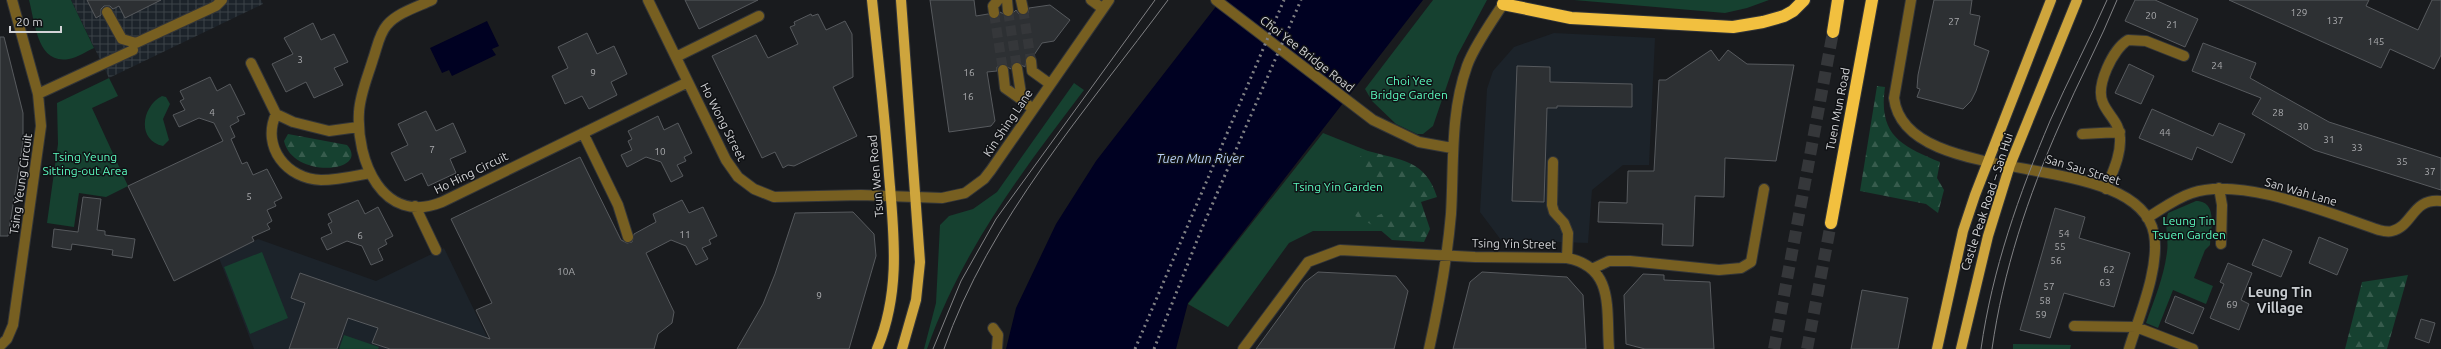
<svg xmlns="http://www.w3.org/2000/svg" width="2441" height="349" font-family="Ubuntu,sans-serif">
<style>
.built{fill:#1c232a}
.industrial{fill:url(#industrial-grid)}
.green{fill:#164130}
.forest{fill:url(#forest-firs)}
.water{fill:#000122}
.building{fill:#2d3033;stroke:#575a5e}
.lines{fill:none;stroke-linecap:round;stroke-linejoin:round}
.minor-tunnel{stroke:#35373a;stroke-width:10;stroke-dasharray:10 5;stroke-linecap:butt}
.highway-tunnel{stroke:#35373a;stroke-width:12;stroke-dasharray:12 6;stroke-linecap:butt}
.minor-casing{stroke:#333538;stroke-width:12}
.major-casing{stroke:#333538;stroke-width:12}
.highway-casing{stroke:#333538;stroke-width:14}
.minor{stroke:#775f21;stroke-width:10}
.major{stroke:#cea53d;stroke-width:10}
.highway{stroke:#f2c03f;stroke-width:12}
.tram{stroke:#808184;stroke-width:1}
.rail{stroke:#808184;stroke-width:3;stroke-dasharray:2 4;stroke-linecap:butt}
.labels{text-anchor:middle;stroke-width:3;stroke-linejoin:round;paint-order:stroke}
.number-label{font-size:10px;fill:#aaabae}
.street-label{font-size:12px;fill:#d3d4d7;stroke:#101215}
.park-label{font-size:12px;fill:#5bfbbf;stroke:#101215}
.water-label{font-size:13px;font-style:italic;fill:#b7cff8;stroke:#101215}
.quarter-label{font-size:14px;font-weight:bold;fill:#c9cdd1;stroke:#101215}
</style>
<defs>
<pattern id="industrial-grid" width="8" height="8" patternUnits="userSpaceOnUse"><rect width="8" height="8" fill="#1c232a"/><path d="M0 4h8M4 0v8" fill="none" stroke="#3c4248"/></pattern>
<pattern id="forest-firs" width="22" height="20" patternUnits="userSpaceOnUse"><rect width="22" height="20" fill="#164130"/><path d="M5 1l3.5 6h-7zM16 11l3.5 6h-7z" fill="#375c4d"/></pattern>
</defs>
<rect width="100%" height="100%" fill="#191b1e"/>
<path class="built" d="M 1554,33 L 1655,38 L 1649,165 L 1623,165 L 1592,190 L 1588,243 L 1501,240 L 1480,212 L 1487,89 L 1493,71 L 1514,47 Z
M 258,239 L 376,281 L 444,248 L 493,349 L 254,349 L 219,258 Z"/>
<path class="industrial" d="M 71,0 L 261,0 L 263,4 L 109,78 Z"/>
<path class="green" d="M 29,0 L 71,0 L 94,48 C 87,51 77,58 69,59 C 37,65 35,22 29,0 Z
M 1433,0 L 1487,0 L 1457,56 L 1433,126 L 1423,134 L 1417,134 L 1396,124 L 1372,101 L 1365,89 Z
M 1574,0 L 1769,0 L 1747,8 L 1725,13 Z
M 109,78 L 118,96 L 92,108 L 128,186 L 106,197 L 79,193 L 74,227 L 47,223 L 58,144 L 57,103 Z
M 1074,83 L 1084,90 C 1021,173 962,250 927,349 L 924,349 L 936,303 L 940,225 L 949,216 L 973,209 L 997,192 Z
M 162,96 L 166,97 L 170,104 L 163,119 L 169,140 L 163,146 C 136,140 142,106 162,96 Z
M 1323,133 L 1368,151 L 1417,192 L 1389,231 L 1313,231 L 1289,243 L 1228,327 L 1188,304 Z
M 2196,201 C 2218,201 2211,229 2210,245 L 2205,250 L 2194,278 L 2213,286 L 2206,304 L 2173,290 L 2158,328 L 2146,323 C 2154,300 2164,277 2167,252 C 2169,239 2164,226 2168,213 Z
M 262,252 L 288,318 L 250,334 L 224,267 Z
M 344,335 L 379,347 L 378,349 L 339,349 Z
M 2013,344 L 2071,345 L 2070,349 L 2013,349 Z"/>
<path class="forest" d="M 1877,86 L 1885,87 C 1878,135 1901,146 1940,162 L 1937,178 L 1944,190 L 1938,213 L 1926,204 L 1860,191 Z
M 288,134 L 347,145 C 371,172 293,180 284,141 Z
M 1368,151 C 1400,160 1426,160 1437,197 L 1421,202 L 1430,229 L 1424,242 L 1392,240 L 1378,228 L 1355,216 L 1359,210 L 1376,216 L 1389,211 L 1409,197 L 1391,179 L 1376,183 L 1361,170 L 1357,159 Z
M 2408,275 L 2387,349 L 2345,349 L 2362,282 Z"/>
<path class="water" d="M 1221,0 L 1423,0 L 1188,303 L 1176,349 L 1006,349 L 1016,308 L 1056,224 L 1096,161 Z
M 487,21 L 499,46 L 492,49 L 496,55 L 452,76 L 449,70 L 442,73 L 430,48 Z"/>
<path class="building" d="M 87,0 L 161,0 L 125,18 L 119,6 L 113,9 L 110,6 L 104,6 L 101,9 L 101,15 L 96,18 Z
M 685,0 L 758,0 L 699,29 Z
M 930,0 L 974,0 L 976,16 L 988,14 L 995,19 L 998,18 L 1000,12 L 1009,17 L 1016,10 L 1019,14 L 1024,15 L 1028,13 L 1029,8 L 1050,5 L 1070,20 L 1054,41 L 1042,43 L 1034,55 L 1027,56 L 1025,67 L 1016,62 L 1013,63 L 1011,69 L 1002,64 L 997,67 L 997,71 L 987,72 L 995,121 L 991,126 L 949,132 Z
M 1934,0 L 1972,0 L 1970,14 L 1980,16 L 1974,45 L 1989,51 L 1976,91 L 1971,101 L 1963,109 L 1917,97 L 1920,89 L 1917,88 L 1918,75 Z
M 2135,0 L 2155,0 L 2198,19 L 2185,47 L 2125,21 Z
M 2229,0 L 2369,0 L 2366,6 L 2418,30 L 2432,0 L 2441,0 L 2441,55 L 2434,69 L 2390,49 L 2381,68 Z
M 811,14 L 812,16 L 818,14 L 826,30 L 845,21 L 852,34 L 853,77 L 833,87 L 857,136 L 794,166 L 788,165 L 783,168 L 775,152 L 762,158 L 712,56 L 756,35 L 768,58 L 798,44 L 790,27 L 795,25 L 794,22 Z
M 313,23 L 321,40 L 334,34 L 348,62 L 334,68 L 343,85 L 314,98 L 306,82 L 286,92 L 272,64 L 293,54 L 284,38 Z
M 587,33 L 597,54 L 614,46 L 627,74 L 611,82 L 617,95 L 589,109 L 582,96 L 565,104 L 552,76 L 568,68 L 558,47 Z
M 0,37 L 4,37 L 23,113 L 23,143 L 8,236 L 0,236 Z
M 2203,43 L 2256,63 L 2250,78 L 2329,122 L 2441,158 L 2441,190 L 2314,150 L 2252,114 L 2261,98 L 2192,71 Z
M 1711,50 L 1719,61 L 1728,50 L 1747,64 L 1794,65 L 1776,161 L 1725,158 L 1724,197 L 1695,196 L 1693,246 L 1662,245 L 1663,224 L 1598,222 L 1599,202 L 1627,203 L 1628,171 L 1654,171 L 1659,80 L 1666,80 Z
M 2129,64 L 2154,76 L 2141,104 L 2115,93 Z
M 1517,66 L 1550,67 L 1550,82 L 1632,84 L 1632,107 L 1557,106 L 1557,108 L 1547,108 L 1544,202 L 1512,201 Z
M 210,77 L 217,91 L 230,84 L 245,114 L 237,117 L 239,121 L 230,126 L 235,137 L 231,139 L 242,164 L 247,162 L 253,175 L 267,169 L 282,198 L 274,202 L 276,206 L 267,210 L 272,221 L 267,224 L 270,229 L 252,237 L 254,241 L 174,281 L 128,186 L 223,141 L 214,123 L 199,118 L 179,127 L 173,115 L 185,110 L 180,101 L 184,99 L 180,91 Z
M 2152,109 L 2213,136 L 2219,123 L 2245,134 L 2232,163 L 2197,147 L 2192,160 L 2139,138 Z
M 426,111 L 436,131 L 453,123 L 466,152 L 450,159 L 456,173 L 428,186 L 422,173 L 405,181 L 391,153 L 408,145 L 398,124 Z
M 658,116 L 664,130 L 678,123 L 692,153 L 684,157 L 686,161 L 677,165 L 683,176 L 671,182 L 661,162 L 646,157 L 627,167 L 621,155 L 632,150 L 628,141 L 632,139 L 628,131 Z
M 580,157 L 621,240 L 627,243 L 632,242 L 634,234 L 656,222 L 653,214 L 682,200 L 689,213 L 703,207 L 717,236 L 709,240 L 711,244 L 702,248 L 708,259 L 696,265 L 686,246 L 671,240 L 646,253 L 674,312 L 672,323 L 658,334 L 654,349 L 390,349 L 372,343 L 378,328 L 348,318 L 337,349 L 289,349 L 305,303 L 291,298 L 300,273 L 490,339 L 476,310 L 492,303 L 451,219 Z
M 83,197 L 101,199 L 97,230 L 105,231 L 105,235 L 135,239 L 132,258 L 112,255 L 113,250 L 72,244 L 71,250 L 52,247 L 54,229 L 78,232 Z
M 358,200 L 365,214 L 378,207 L 393,236 L 385,240 L 387,244 L 378,249 L 383,260 L 371,265 L 362,246 L 347,241 L 327,250 L 321,238 L 332,233 L 328,224 L 332,222 L 328,214 Z
M 2055,208 L 2085,217 L 2079,238 L 2130,253 L 2114,307 L 2064,293 L 2050,338 L 2020,330 Z
M 853,212 L 874,234 L 876,256 L 849,349 L 737,349 L 763,304 L 775,274 L 795,213 Z
M 2319,237 L 2348,249 L 2337,275 L 2309,263 Z
M 2263,239 L 2292,251 L 2281,277 L 2252,265 Z
M 2228,263 L 2252,273 L 2241,300 L 2249,304 L 2239,330 L 2210,318 L 2224,284 L 2220,282 Z
M 1318,272 L 1396,276 L 1408,291 L 1394,349 L 1256,349 L 1305,282 Z
M 1482,272 L 1567,277 L 1583,295 L 1586,349 L 1453,349 L 1470,282 Z
M 1643,274 L 1664,275 L 1664,280 L 1710,282 L 1714,349 L 1645,349 L 1626,344 L 1624,295 Z
M 1862,290 L 1908,298 L 1898,349 L 1851,349 Z
M 2175,296 L 2204,308 L 2193,334 L 2165,322 Z
M 2421,319 L 2435,323 L 2429,343 L 2415,338 Z"/>
<g class="lines">
<path class="minor-tunnel" d="M 1023,9 L 1031,61
M 1008,11 L 1017,68
M 994,13 L 1003,70"/>
<path class="highway-tunnel" d="M 1774,349 L 1833,32
M 1807,349 L 1831,223"/>
<defs>
<path id="minor" d="M 432,0 C 417,7 397,13 387,25 C 379,34 377,48 373,59 C 368,76 360,94 359,112 C 356,160 382,226 442,202 L 688,82
M 648,0 L 726,160 L 738,177 L 754,189 L 774,197 L 861,195 L 942,198 L 965,193 L 984,179 L 991,170 L 1109,0
M 1007,0 L 1008,11
M 1021,0 L 1023,9
M 1091,0 L 1102,8
M 1216,0 L 1373,120 L 1419,142 L 1452,148
M 1911,0 L 1894,98 C 1905,192 2137,146 2154,234 C 2160,268 2139,316 2129,349
M 107,12 L 122,39 L 136,43 L 216,6 L 222,0
M 994,13 L 993,6 L 998,0
M 676,57 L 759,16
M 1031,61 L 1032,71 L 1050,84
M 251,63 L 276,114 L 293,122 L 329,131 L 358,127
M 1017,68 L 1022,100 L 1033,109
M 1003,70 L 1005,88 L 1022,100
M 38,94 L 133,50
M 276,114 C 261,147 287,179 321,180 C 338,180 354,176 370,173
M 583,133 L 618,205 L 628,237
M 2082,134 L 2120,132
M 1553,162 L 1552,205 L 1554,212 L 1564,223 L 1568,233 L 1567,258
M 2219,188 L 2222,205 L 2221,244
M 2106,189 C 2112,173 2121,156 2120,138 C 2120,123 2108,115 2103,103 C 2095,86 2113,49 2128,40 L 2146,41 L 2184,56
M 415,206 L 436,250
M 2147,218 C 2162,209 2176,198 2192,193 C 2241,176 2331,214 2379,230 C 2383,231 2388,232 2392,231 C 2413,226 2412,198 2441,201
M 1594,268 L 1609,261 L 1630,261 L 1719,270 L 1741,268 L 1751,262 L 1764,189
M 2074,326 L 2136,327 L 2193,349
M 993,328 L 998,335 L 997,349
M 0,346 L 7,339 L 13,325 L 41,126 L 38,94 L 12,0
M 1243,349 L 1308,262 L 1340,250 L 1475,257 L 1567,258 C 1615,267 1606,310 1609,349
M 1429,349 C 1439,304 1447,260 1451,214 C 1454,164 1450,114 1467,66 C 1473,49 1495,16 1506,0"/>
<path id="major" d="M 872,0 C 878,58 885,117 889,175 C 894,235 901,292 877,349
M 901,0 L 920,262 L 916,300 L 902,349
M 1937,349 L 1963,231 L 1975,195 L 2051,0
M 1961,349 L 1988,236 L 2010,165 L 2077,0"/>
<path id="highway" d="M 1503,4 L 1571,18 L 1733,27 L 1763,22 L 1784,16 L 1793,11 L 1804,0
M 1833,32 L 1838,0
M 1831,223 L 1872,0"/>
</defs>
<use href="#minor" class="minor-casing"/>
<use href="#major" class="major-casing"/>
<use href="#highway" class="highway-casing"/>
<use href="#minor" class="minor"/>
<use href="#major" class="major"/>
<use href="#highway" class="highway"/>
<path class="tram" d="M 933,349 L 961,281 L 996,219 L 1155,0
M 944,349 C 988,221 1088,108 1168,0
M 1981,349 C 1992,270 2019,194 2050,121 C 2068,80 2089,41 2107,0
M 1992,349 C 2003,271 2028,196 2060,124 C 2078,82 2100,42 2117,0"/>
<path class="rail" d="M 1135,349 L 1284,0
M 1154,349 L 1202,228 L 1301,0"/>
</g>
<g class="labels">
<g class="number-label">
<text x="2299" y="16">129</text>
<text x="2151" y="19">20</text>
<text x="2335" y="24">137</text>
<text x="1954" y="25">27</text>
<text x="2172" y="28">21</text>
<text x="2376" y="45">145</text>
<text x="300" y="63">3</text>
<text x="2217" y="69">24</text>
<text x="593" y="76">9</text>
<text x="969" y="76">16</text>
<text x="968" y="100">16</text>
<text x="212" y="116">4</text>
<text x="2278" y="116">28</text>
<text x="2303" y="130">30</text>
<text x="2165" y="136">44</text>
<text x="2329" y="143">31</text>
<text x="2357" y="151">33</text>
<text x="432" y="153">7</text>
<text x="660" y="155">10</text>
<text x="2402" y="165">35</text>
<text x="2430" y="175">37</text>
<text x="249" y="200">5</text>
<text x="2064" y="237">54</text>
<text x="685" y="238">11</text>
<text x="360" y="239">6</text>
<text x="2060" y="250">55</text>
<text x="2056" y="264">56</text>
<text x="2109" y="273">62</text>
<text x="566" y="275">10A</text>
<text x="2105" y="286">63</text>
<text x="2049" y="290">57</text>
<text x="819" y="299">9</text>
<text x="2045" y="304">58</text>
<text x="2232" y="308">69</text>
<text x="2041" y="318">59</text>
</g>
<g class="street-label">
<text transform="translate(1307 54) rotate(38)" y="4">Choi Yee Bridge Road</text>
<text transform="translate(1838 109) rotate(-79)" y="4">Tuen Mun Road</text>
<text transform="translate(723 122) rotate(63)" y="4">Ho Wong Street</text>
<text transform="translate(1008 123) rotate(-56)" y="4">Kin Shing Lane</text>
<text transform="translate(2083 170) rotate(17)" y="4">San Sau Street</text>
<text transform="translate(471 173) rotate(-26)" y="4">Ho Hing Circuit</text>
<text transform="translate(876 176) rotate(-95)" y="4">Tsun Wen Road</text>
<text transform="translate(21 184) rotate(-82)" y="4">Tsing Yeung Circuit</text>
<text transform="translate(2301 192) rotate(16)" y="4">San Wah Lane</text>
<text transform="translate(1987 202) rotate(-72)" y="4">Castle Peak Road – San Hui</text>
<text transform="translate(1514 244) rotate(1)" y="4">Tsing Yin Street</text>
</g>
<g class="park-label">
<text x="1409" y="85">Choi Yee<tspan x="1409" dy="14">Bridge Garden</tspan></text>
<text x="85" y="161">Tsing Yeung<tspan x="85" dy="14">Sitting-out Area</tspan></text>
<text x="1338" y="191">Tsing Yin Garden</text>
<text x="2189" y="225">Leung Tin<tspan x="2189" dy="14">Tsuen Garden</tspan></text>
</g>
<g class="water-label">
<text x="1200" y="163">Tuen Mun River</text>
</g>
<g class="quarter-label">
<text x="2280" y="297">Leung Tin<tspan x="2280" dy="16">Village</tspan></text>
</g>
</g>
<path d="M10 26v6h51v-6" fill="none" stroke="#d3d4d7" stroke-width="2"/>
<text x="16" y="26" font-size="12" fill="#d3d4d7" stroke="#101215" stroke-width="3" paint-order="stroke">20 m</text>
</svg>
